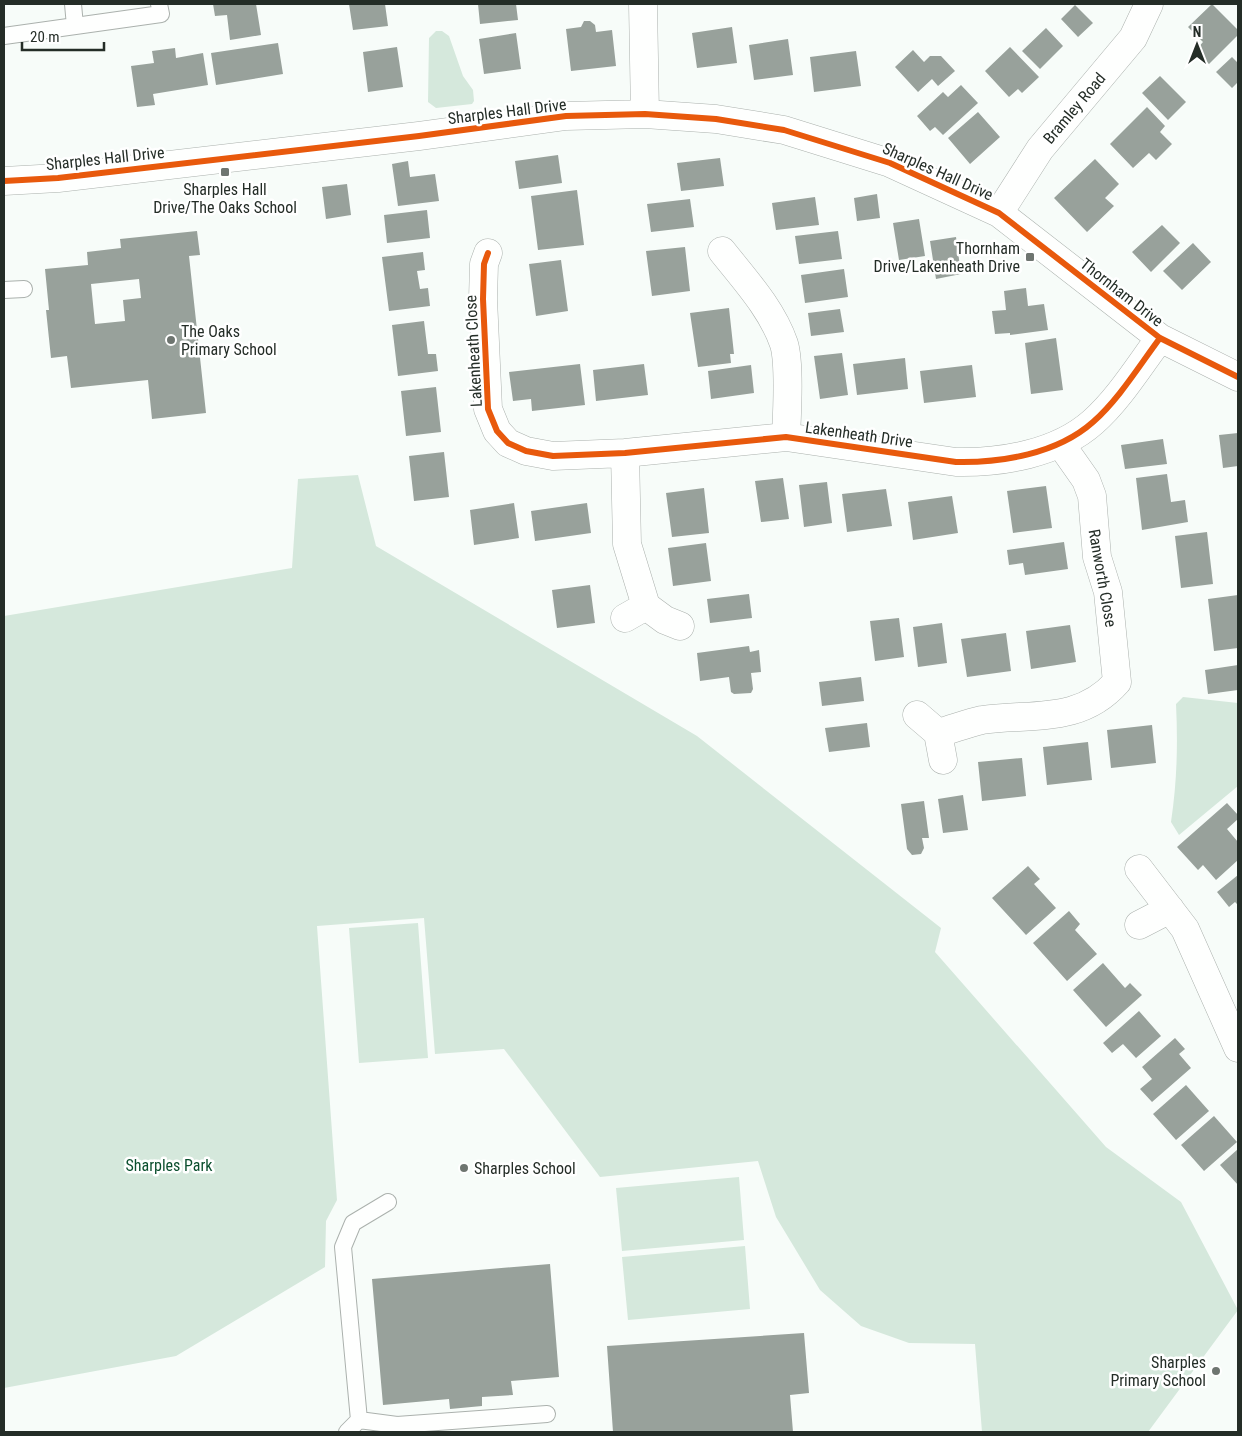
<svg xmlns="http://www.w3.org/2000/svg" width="1242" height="1436" font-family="'Roboto Condensed',sans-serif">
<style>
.green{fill:#d5e8dc}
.building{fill:#98a19b;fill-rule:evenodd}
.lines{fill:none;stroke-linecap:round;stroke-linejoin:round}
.lane-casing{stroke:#abb1ad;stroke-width:18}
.street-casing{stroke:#abb1ad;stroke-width:29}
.lane{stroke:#fefffe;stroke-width:16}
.street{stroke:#fefffe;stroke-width:28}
.cycleway-casing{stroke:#fff;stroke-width:9}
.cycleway{stroke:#e8590c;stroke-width:6}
.poi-dot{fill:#6e7570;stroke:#fff;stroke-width:2}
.labels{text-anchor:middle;stroke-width:5;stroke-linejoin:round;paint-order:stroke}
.street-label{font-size:16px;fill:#242d27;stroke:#fff}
.poi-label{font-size:16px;fill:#242d27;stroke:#fff;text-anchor:end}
.park-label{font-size:16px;fill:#0b4f2e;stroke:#fff}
</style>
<rect width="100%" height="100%" fill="#f7fcf9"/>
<path class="green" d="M 436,31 L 442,31 L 449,36 L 463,76 L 473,90 L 474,101 L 472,104 L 436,108 L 428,102 L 429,38 Z
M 358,475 L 376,546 L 697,736 L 941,928 L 935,952 L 1106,1147 L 1181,1202 L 1238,1310 L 1148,1432 L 982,1432 L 975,1344 L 909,1343 L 861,1326 L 820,1290 L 776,1217 L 758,1161 L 600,1177 L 504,1049 L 435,1054 L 424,918 L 317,926 L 337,1200 L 326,1221 L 325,1267 L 176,1356 L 4,1388 L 4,616 L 292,568 L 298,479 Z
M 1183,697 L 1238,703 L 1238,786 L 1179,835 L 1171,822 C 1177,782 1178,745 1176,704 Z
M 418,923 L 428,1058 L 359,1063 L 349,928 Z
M 739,1177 L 744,1240 L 622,1251 L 616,1188 Z
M 745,1246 L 750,1309 L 628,1320 L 622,1257 Z"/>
<path class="building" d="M 213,4 L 256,4 L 261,35 L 230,40 L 227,15 L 215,16 Z
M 349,4 L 385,4 L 388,26 L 353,30 Z
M 478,4 L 516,4 L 518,20 L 480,24 Z
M 1212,4 L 1238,30 L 1238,35 L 1209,64 L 1195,51 L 1203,42 L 1188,27 Z
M 1075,5 L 1093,23 L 1078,37 L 1061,19 Z
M 584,21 L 590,21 L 595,25 L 596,32 L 612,30 L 616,66 L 571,71 L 566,29 L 581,27 Z
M 732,27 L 737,63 L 697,68 L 692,33 Z
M 1046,28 L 1063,46 L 1040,69 L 1022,51 Z
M 516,33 L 521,69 L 484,74 L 479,39 Z
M 788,39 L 793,75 L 754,80 L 749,45 Z
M 278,43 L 283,74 L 216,85 L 211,53 Z
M 397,47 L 403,87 L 368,92 L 363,52 Z
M 1010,47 L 1039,77 L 1022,93 L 1018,89 L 1009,97 L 985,71 Z
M 175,48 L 176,58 L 203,53 L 208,85 L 153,94 L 155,105 L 137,107 L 131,66 L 154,63 L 152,51 Z
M 913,50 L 924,62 L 930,56 L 941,56 L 955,71 L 938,86 L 932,79 L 918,92 L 895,67 Z
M 856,51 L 861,86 L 814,92 L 810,57 Z
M 1232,57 L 1238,63 L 1238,85 L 1237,83 L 1232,88 L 1216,72 Z
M 1160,76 L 1186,102 L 1168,120 L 1142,93 Z
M 961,85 L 978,103 L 943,135 L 935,127 L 930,131 L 917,116 L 943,92 L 948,97 Z
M 1147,107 L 1165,126 L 1160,132 L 1172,144 L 1156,160 L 1149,153 L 1133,168 L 1110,144 Z
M 978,112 L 1000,137 L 970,164 L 948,138 Z
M 558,155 L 562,183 L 519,189 L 515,161 Z
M 720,158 L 724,186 L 681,191 L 677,163 Z
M 1095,159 L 1119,184 L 1105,198 L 1114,206 L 1087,232 L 1054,198 Z
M 408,161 L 410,177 L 435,174 L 439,201 L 398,206 L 392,164 Z
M 347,184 L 351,215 L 326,219 L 322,187 Z
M 577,190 L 584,245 L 538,250 L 531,196 Z
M 877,194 L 880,218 L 857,221 L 854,198 Z
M 815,197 L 819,225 L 776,230 L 772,203 Z
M 690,199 L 694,227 L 651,232 L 647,204 Z
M 427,210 L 430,238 L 387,243 L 384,215 Z
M 919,219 L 925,256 L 899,260 L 893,223 Z
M 1162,225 L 1180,243 L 1151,272 L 1132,252 Z
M 197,231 L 200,255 L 189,256 L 206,413 L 152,419 L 148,380 L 71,388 L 67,356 L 51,358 L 46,310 L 49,310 L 45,269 L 88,265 L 87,252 L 121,248 L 120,239 ZM 139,279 L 141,298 L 123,300 L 125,321 L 95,324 L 91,284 Z
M 838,231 L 842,259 L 799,264 L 795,236 Z
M 956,237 L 961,274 L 936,279 L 930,241 Z
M 1193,243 L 1211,262 L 1182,290 L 1163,271 Z
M 685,247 L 690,291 L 652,296 L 646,251 Z
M 423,252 L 425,270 L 417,271 L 420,289 L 428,288 L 430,306 L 389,311 L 382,257 Z
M 561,260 L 568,311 L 536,316 L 529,264 Z
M 844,269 L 848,297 L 805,303 L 801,275 Z
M 1026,288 L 1028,306 L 1044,304 L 1048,330 L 1010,335 L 1010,333 L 995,334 L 992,311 L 1006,310 L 1004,291 Z
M 729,308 L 734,354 L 730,354 L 731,363 L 698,367 L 690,313 Z
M 840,309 L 844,332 L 811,336 L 808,313 Z
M 424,321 L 428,354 L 436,354 L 438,371 L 398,376 L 392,325 Z
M 1056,338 L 1063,390 L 1031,394 L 1025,343 Z
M 842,353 L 848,395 L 820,399 L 814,356 Z
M 905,358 L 908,389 L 857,395 L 853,364 Z
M 580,364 L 585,405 L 532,411 L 531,399 L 513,401 L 509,372 Z
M 644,364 L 648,395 L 596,401 L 593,370 Z
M 751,365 L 754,393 L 711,399 L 708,371 Z
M 972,365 L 976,397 L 924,403 L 920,371 Z
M 436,387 L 441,432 L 406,436 L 401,391 Z
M 1238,433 L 1238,466 L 1223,468 L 1219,435 Z
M 1163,439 L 1167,464 L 1125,469 L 1121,445 Z
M 444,452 L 449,497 L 414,501 L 409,456 Z
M 1167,474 L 1171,502 L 1185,500 L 1188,522 L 1142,530 L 1136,478 Z
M 783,478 L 789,519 L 761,522 L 755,481 Z
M 827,482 L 832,523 L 804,527 L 799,485 Z
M 1046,486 L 1052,528 L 1013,533 L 1007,491 Z
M 704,488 L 709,533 L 672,537 L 666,493 Z
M 886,489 L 892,526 L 847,532 L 842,494 Z
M 952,496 L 958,533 L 913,540 L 908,502 Z
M 514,503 L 519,538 L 474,545 L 470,510 Z
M 587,503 L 591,533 L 535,541 L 531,511 Z
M 1207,532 L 1213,584 L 1181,588 L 1175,536 Z
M 1064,542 L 1068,569 L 1025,575 L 1023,563 L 1009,565 L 1007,550 Z
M 706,543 L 711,581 L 673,586 L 668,548 Z
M 590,585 L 595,623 L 557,628 L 552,590 Z
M 749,594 L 752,618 L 710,623 L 707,599 Z
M 1238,595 L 1238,648 L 1214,651 L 1208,599 Z
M 899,618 L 904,657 L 875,661 L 870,621 Z
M 942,623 L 947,663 L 918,667 L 913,627 Z
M 1070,625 L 1076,662 L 1031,669 L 1026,631 Z
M 1006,633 L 1011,671 L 967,677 L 961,639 Z
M 749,646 L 750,652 L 759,650 L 761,672 L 751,673 L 753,689 L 751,693 L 734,694 L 731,692 L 729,677 L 700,681 L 697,653 Z
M 1238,665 L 1238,690 L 1208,694 L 1205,670 Z
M 861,677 L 864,701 L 822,706 L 819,682 Z
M 867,723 L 870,747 L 829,752 L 825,728 Z
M 1152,725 L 1156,763 L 1111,768 L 1107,730 Z
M 1088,742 L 1092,780 L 1047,785 L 1043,747 Z
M 1022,758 L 1026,796 L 982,801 L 978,762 Z
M 963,795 L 968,830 L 943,833 L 938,799 Z
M 924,801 L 929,838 L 922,838 L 924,848 L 921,854 L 912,855 L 907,849 L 901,804 Z
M 1227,803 L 1238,815 L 1238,819 L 1227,829 L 1238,842 L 1238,860 L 1216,880 L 1203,865 L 1198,870 L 1177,847 Z
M 1028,866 L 1040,879 L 1034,884 L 1056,908 L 1026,935 L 992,898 Z
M 1238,875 L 1238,905 L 1235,902 L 1229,907 L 1217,892 Z
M 1069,911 L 1080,924 L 1075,930 L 1097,954 L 1067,981 L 1033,943 Z
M 1103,963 L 1125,988 L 1130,983 L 1142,995 L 1106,1027 L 1073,990 Z
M 1139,1011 L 1161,1036 L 1136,1058 L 1123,1044 L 1112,1053 L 1103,1043 Z
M 1175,1038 L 1185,1049 L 1179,1054 L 1191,1068 L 1152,1102 L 1140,1089 L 1152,1079 L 1142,1067 Z
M 1186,1085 L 1209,1111 L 1176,1140 L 1153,1114 Z
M 1214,1116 L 1237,1142 L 1204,1171 L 1181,1145 Z
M 1238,1149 L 1238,1185 L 1220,1165 Z
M 550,1264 L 559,1377 L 511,1381 L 513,1395 L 482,1397 L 482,1406 L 450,1409 L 449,1399 L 383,1405 L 372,1279 Z
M 804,1333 L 809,1393 L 790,1395 L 793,1432 L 613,1432 L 607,1346 Z"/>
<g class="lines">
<defs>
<path id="lane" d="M 73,4 L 75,26
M 4,36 L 161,14 L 159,4
M 4,290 L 24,289
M 359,1420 L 397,1425 L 547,1414
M 347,1432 L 359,1420 L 343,1247 L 353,1223 L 388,1202"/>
<path id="street" d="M 643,4 L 645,114
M 4,181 L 58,178 L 419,136 L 566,116 L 645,114 L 716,119 L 784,130 L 890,163 L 999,213 L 1160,338 L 1238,377
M 999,213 L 1040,149 L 1133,38 L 1149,4
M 722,251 C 745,280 772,309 784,344 C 790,364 787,415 786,437
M 488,253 L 484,264 L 483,299 L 488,409 L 497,431 L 508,443 L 526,451 L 553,456 L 625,453 L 786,437 L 956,462 C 1001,463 1057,454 1093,422 C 1119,399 1139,366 1160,338
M 625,453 L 627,544 L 646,606
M 625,618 L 646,606 L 665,620 L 680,626
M 917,715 L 938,733 L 943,760
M 938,733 C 953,729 968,723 982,720 C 1032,713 1080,724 1117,682 L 1108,592 L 1097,557 L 1092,496 L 1086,480 L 1060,443
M 1139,869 L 1185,929 L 1238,1048
M 1139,925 L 1170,909"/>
</defs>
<use href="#lane" class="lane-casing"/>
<use href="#street" class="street-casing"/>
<use href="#lane" class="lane"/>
<use href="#street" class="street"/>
<defs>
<path id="cycleway" d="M 4,181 L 58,178 L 419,136 L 566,116 L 645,114 L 716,119 L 784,130 L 890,163 L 999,213 L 1160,338 L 1238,377
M 488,253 L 484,264 L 483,299 L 488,409 L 497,431 L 508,443 L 526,451 L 553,456 L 625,453 L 786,437 L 956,462 C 1001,463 1057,454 1093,422 C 1119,399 1139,366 1160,338"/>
</defs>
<use href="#cycleway" class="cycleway-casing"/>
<use href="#cycleway" class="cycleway"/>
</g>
<g class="poi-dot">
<rect x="220" y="167" width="10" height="10" rx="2.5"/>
<rect x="1025" y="252" width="10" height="10" rx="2.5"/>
<circle cx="171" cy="340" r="5"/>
<circle cx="464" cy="1168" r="5"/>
<circle cx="1216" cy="1371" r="5"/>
</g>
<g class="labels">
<g class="street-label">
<text transform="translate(1074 108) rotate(-50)" y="6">Bramley Road</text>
<text transform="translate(507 111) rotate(-7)" y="6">Sharples Hall Drive</text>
<text transform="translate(105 158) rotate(-6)" y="6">Sharples Hall Drive</text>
<text transform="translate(938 171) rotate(24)" y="6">Sharples Hall Drive</text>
<text transform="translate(1122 292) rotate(38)" y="6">Thornham Drive</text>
<text transform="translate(473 351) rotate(-93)" y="6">Lakenheath Close</text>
<text transform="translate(859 434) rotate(8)" y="6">Lakenheath Drive</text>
<text transform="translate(1103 578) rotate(80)" y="6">Ranworth Close</text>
</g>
<g class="poi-label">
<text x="225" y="195" text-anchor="middle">Sharples Hall<tspan x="225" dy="18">Drive/The Oaks School</tspan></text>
<text x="1020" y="254">Thornham<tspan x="1020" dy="18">Drive/Lakenheath Drive</tspan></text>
<text x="181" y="337" text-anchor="start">The Oaks<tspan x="181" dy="18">Primary School</tspan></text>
<text x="474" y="1174" text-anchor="start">Sharples School</text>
<text x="1206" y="1368">Sharples<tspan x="1206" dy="18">Primary School</tspan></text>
</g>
<g class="park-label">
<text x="169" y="1171">Sharples Park</text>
</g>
</g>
<rect width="1242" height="1436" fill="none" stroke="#242d27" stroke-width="10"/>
<g transform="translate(1197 45)" stroke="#ffffff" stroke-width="4" paint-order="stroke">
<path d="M0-4L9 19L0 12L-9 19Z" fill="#242d27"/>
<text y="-8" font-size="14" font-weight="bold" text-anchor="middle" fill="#242d27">N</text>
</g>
<path d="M22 42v8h82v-8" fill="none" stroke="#242d27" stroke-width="2.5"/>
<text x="30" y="42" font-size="15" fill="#242d27" stroke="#ffffff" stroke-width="4" paint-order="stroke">20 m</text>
</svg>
